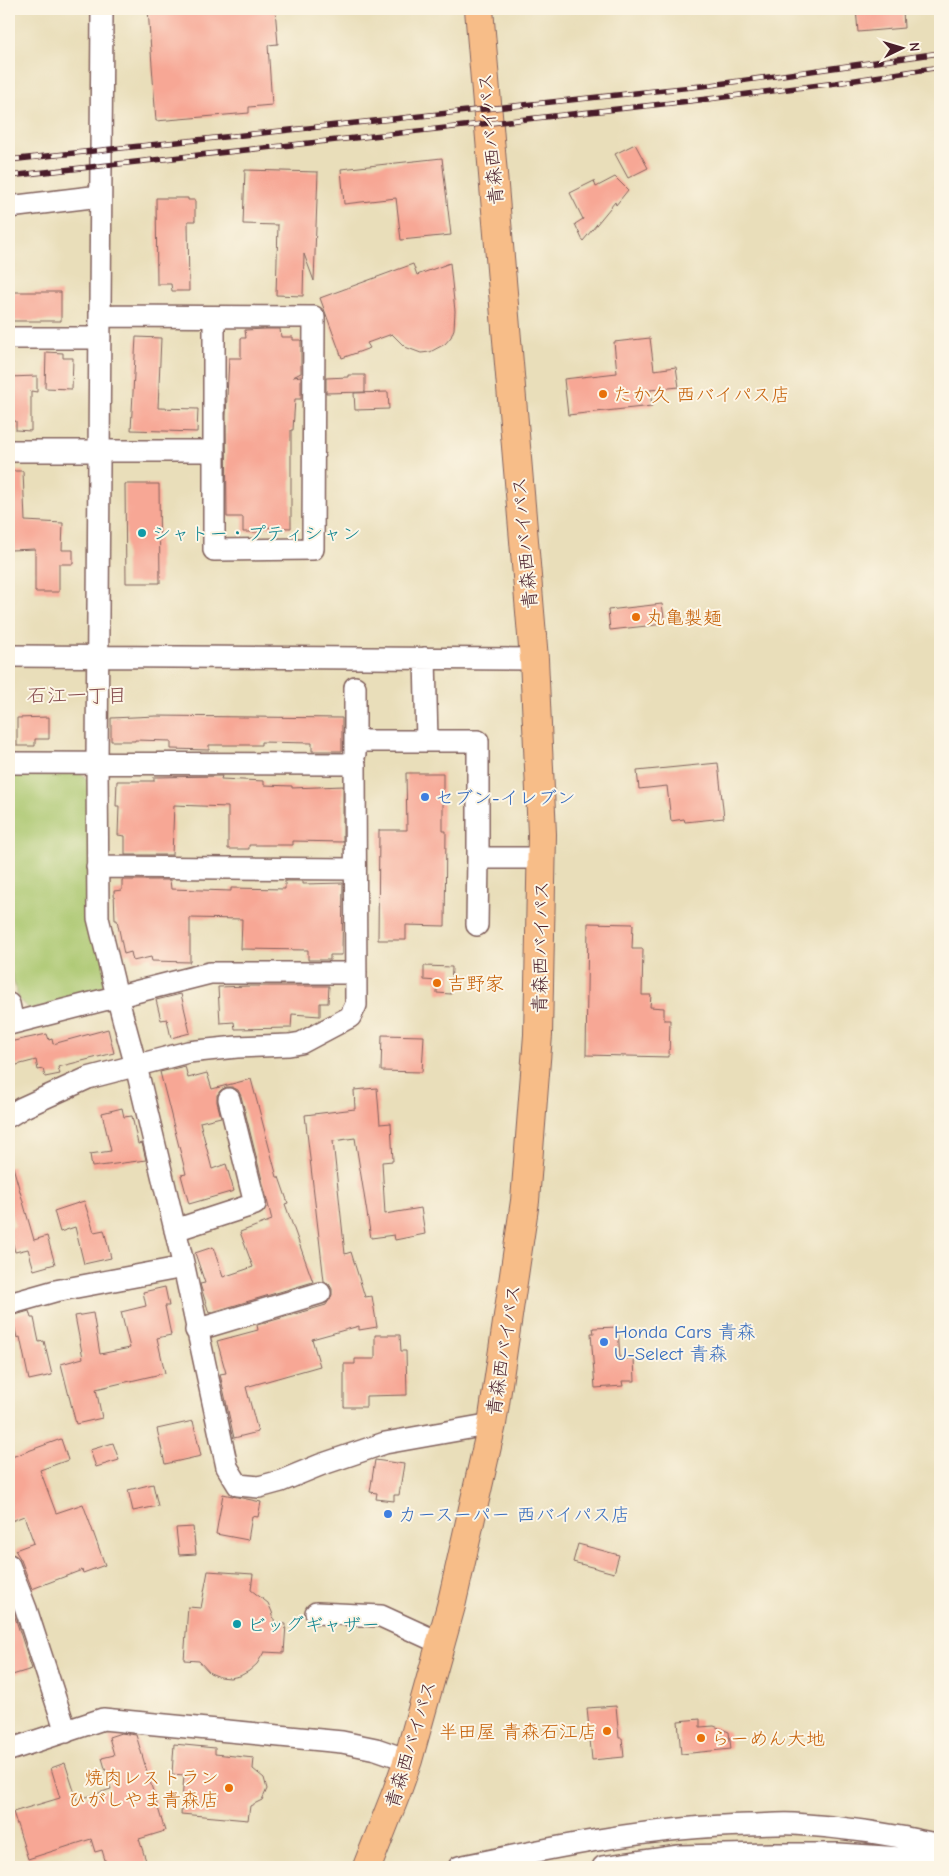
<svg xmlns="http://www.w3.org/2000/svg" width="949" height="1876" font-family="'Comic Neue','Klee One',sans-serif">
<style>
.green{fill:#a9c66d;stroke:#7a724c}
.building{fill:#f7a795}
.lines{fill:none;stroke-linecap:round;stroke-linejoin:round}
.minor-casing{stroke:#82625d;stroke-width:24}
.highway-casing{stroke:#82625d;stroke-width:30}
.minor{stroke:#fff;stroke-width:21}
.highway{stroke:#f7bd88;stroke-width:28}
.rail-casing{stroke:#4a1f2b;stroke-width:5.5}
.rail{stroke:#fcf5e5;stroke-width:4;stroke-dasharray:11;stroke-linecap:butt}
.food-dot{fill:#e8710a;stroke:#fcf5e5;stroke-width:2}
.culture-dot{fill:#0f9aa8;stroke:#fcf5e5;stroke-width:2}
.shop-dot{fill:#3f7fe0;stroke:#fcf5e5;stroke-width:2}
.labels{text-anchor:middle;stroke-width:4;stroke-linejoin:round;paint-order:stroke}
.street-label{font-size:19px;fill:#4a1f2b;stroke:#fcf5e5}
.food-label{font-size:19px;fill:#c56008;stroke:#fcf5e5;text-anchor:start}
.culture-label{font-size:19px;fill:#0d838f;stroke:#fcf5e5;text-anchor:start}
.shop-label{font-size:19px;fill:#366cbe;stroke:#fcf5e5;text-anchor:start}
.neighbourhood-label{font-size:20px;fill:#874f50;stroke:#fcf5e5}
</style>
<rect width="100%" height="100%" fill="#fcf5e5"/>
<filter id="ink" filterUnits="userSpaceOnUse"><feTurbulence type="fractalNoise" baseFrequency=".02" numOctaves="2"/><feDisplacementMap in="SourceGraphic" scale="10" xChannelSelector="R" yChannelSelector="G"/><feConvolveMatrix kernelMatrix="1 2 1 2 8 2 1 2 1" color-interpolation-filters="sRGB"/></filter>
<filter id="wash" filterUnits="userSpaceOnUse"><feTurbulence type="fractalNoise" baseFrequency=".0096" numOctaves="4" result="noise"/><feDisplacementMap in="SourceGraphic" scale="20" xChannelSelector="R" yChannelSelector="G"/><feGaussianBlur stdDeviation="1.12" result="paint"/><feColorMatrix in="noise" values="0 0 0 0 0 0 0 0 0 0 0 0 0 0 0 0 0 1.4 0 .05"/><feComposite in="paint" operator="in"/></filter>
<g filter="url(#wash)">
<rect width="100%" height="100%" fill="#e9deba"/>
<path class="green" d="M 78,770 L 90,783 L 105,983 L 98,991 L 30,1010 L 19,1000 L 9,966 L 9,781 L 17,772 Z"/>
<g id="blocks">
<path class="building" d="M 148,9 L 275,9 L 278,44 L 268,45 L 272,105 L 249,107 L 249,113 L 156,121 Z
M 856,9 L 903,9 L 904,28 L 858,32 Z
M 635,144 L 648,168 L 628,178 L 615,154 Z
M 442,158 L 451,235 L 401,240 L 396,198 L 344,204 L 341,169 Z
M 245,170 L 318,172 L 314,281 L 304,254 L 303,296 L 276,295 L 278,225 L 243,224 Z
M 615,177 L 628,190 L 616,205 L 615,202 L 583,241 L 575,224 L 583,219 L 570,193 L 594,181 L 596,187 Z
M 156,198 L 188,198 L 188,200 L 195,200 L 195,221 L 188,221 L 189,291 L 172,291 L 171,284 L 157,284 Z
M 450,263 L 455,311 L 454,329 L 451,337 L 445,344 L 430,352 L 421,353 L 405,347 L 392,334 L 367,343 L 370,348 L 342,358 L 320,298 L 413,264 L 417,275 Z
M 9,292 L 61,292 L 61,321 L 9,321 Z
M 266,329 L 280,329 L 281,337 L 293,337 L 293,340 L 301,340 L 301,373 L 293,377 L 301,376 L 301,399 L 295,399 L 293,430 L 291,430 L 291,528 L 262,527 L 262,532 L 243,532 L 243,517 L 227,517 L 226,416 L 229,358 L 241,358 L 241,338 L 246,338 L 245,330 Z
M 136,337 L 161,338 L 158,408 L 198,409 L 197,432 L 131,430 Z
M 650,338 L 654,370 L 676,367 L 679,387 L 650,390 L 652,406 L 568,415 L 564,379 L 617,373 L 614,342 Z
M 46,352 L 63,353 L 63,358 L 73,358 L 72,389 L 45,388 Z
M 348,375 L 365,375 L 365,392 L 326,393 L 326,378 L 348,377 Z
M 37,376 L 37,392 L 31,391 L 31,431 L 16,430 L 16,421 L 9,422 L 9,377 Z
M 388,392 L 389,409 L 355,410 L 354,393 Z
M 9,471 L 23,471 L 25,521 L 63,523 L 62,550 L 73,550 L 73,564 L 59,564 L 59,592 L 35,592 L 35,549 L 10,550 Z
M 125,484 L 159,484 L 160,583 L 126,583 Z
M 662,604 L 665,624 L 610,630 L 608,610 Z
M 156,716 L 342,718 L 342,751 L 312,751 L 312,743 L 261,742 L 261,745 L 209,745 L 209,750 L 171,749 L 171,741 L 135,740 L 135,741 L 111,741 L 111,718 Z
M 49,717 L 49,739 L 35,739 L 35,746 L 17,746 L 17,718 Z
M 718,763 L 724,818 L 685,822 L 684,819 L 671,821 L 667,786 L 639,789 L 637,771 Z
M 406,773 L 443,773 L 443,831 L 446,831 L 445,926 L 406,925 L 406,940 L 378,940 L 379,830 L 407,830 Z
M 222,776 L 221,779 L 264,781 L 264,785 L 292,786 L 292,788 L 343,786 L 343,842 L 293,841 L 293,845 L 249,845 L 249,849 L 228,849 L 228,807 L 174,805 L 172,855 L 125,855 L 125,836 L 118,835 L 119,806 L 116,806 L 117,781 L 154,781 L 154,777 Z
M 122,880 L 170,880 L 171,889 L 231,891 L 231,888 L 285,889 L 285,881 L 303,881 L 303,884 L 343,883 L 342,955 L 330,955 L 330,960 L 308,960 L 308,950 L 241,949 L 242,919 L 190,918 L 190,962 L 152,961 L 151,957 L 133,961 L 131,952 L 124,954 L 117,920 L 115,920 L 114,891 L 122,890 Z
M 588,923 L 633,924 L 632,949 L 643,949 L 642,995 L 651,995 L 650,1007 L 664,1008 L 664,1020 L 670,1020 L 669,1057 L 586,1055 Z
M 424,966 L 452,967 L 451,994 L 437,993 L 437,981 L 424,980 Z
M 250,986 L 329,986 L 328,1003 L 320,1003 L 320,1016 L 292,1014 L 291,1028 L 235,1029 L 234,1022 L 220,1023 L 218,987 Z
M 181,994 L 190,1033 L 171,1038 L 167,1019 L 161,1020 L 156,1000 Z
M 108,1029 L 114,1053 L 58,1067 L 60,1074 L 45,1077 L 43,1069 L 38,1070 L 36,1060 L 9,1067 L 9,1042 L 47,1034 L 49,1040 L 52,1039 L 53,1044 Z
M 382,1035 L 424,1036 L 422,1072 L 381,1071 Z
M 185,1066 L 188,1078 L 207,1073 L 212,1089 L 251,1079 L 277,1177 L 279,1177 L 288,1203 L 285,1204 L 313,1282 L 209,1313 L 200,1284 L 205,1283 L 195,1253 L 213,1247 L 223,1277 L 253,1267 L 240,1232 L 272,1220 L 241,1096 L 238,1090 L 232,1087 L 226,1087 L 221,1090 L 217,1095 L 217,1102 L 221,1117 L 200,1122 L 212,1169 L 226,1164 L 234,1191 L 189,1204 L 181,1175 L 186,1174 L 160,1072 Z
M 377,1088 L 380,1124 L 391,1123 L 393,1161 L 382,1162 L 385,1214 L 421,1208 L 425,1234 L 395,1240 L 394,1235 L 371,1238 L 355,1138 L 333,1141 L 345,1254 L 351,1252 L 365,1297 L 372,1296 L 377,1327 L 359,1330 L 359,1326 L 312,1339 L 320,1366 L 246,1387 L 258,1432 L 234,1438 L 220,1374 L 226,1373 L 217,1341 L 258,1330 L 257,1325 L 326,1305 L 332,1295 L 332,1289 L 329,1284 L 324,1281 L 305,1115 L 355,1109 L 354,1090 Z
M 122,1108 L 124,1117 L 132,1116 L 138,1144 L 142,1143 L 146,1160 L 92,1167 L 90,1154 L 111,1151 L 102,1113 Z
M 9,1167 L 13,1167 L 34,1240 L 47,1236 L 55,1264 L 34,1270 L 28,1249 L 15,1252 L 9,1230 L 9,1228 L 15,1226 L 9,1208 Z
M 84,1201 L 94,1232 L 104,1230 L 111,1258 L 84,1264 L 75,1227 L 60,1232 L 54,1211 Z
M 165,1287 L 169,1306 L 165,1306 L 171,1335 L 157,1338 L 165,1373 L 96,1389 L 102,1418 L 76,1424 L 61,1364 L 83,1358 L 75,1316 L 93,1313 L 100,1354 L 130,1348 L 121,1312 L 146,1306 L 143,1292 Z
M 29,1311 L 31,1318 L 34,1318 L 39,1342 L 44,1341 L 52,1375 L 29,1380 L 20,1337 L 17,1338 L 12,1316 Z
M 618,1327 L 620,1359 L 634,1358 L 635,1381 L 622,1381 L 623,1386 L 595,1388 L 591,1333 L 594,1333 L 593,1328 Z
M 375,1335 L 400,1335 L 401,1351 L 406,1351 L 407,1395 L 366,1396 L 366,1407 L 344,1407 L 344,1364 L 355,1364 L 355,1359 L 375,1359 Z
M 193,1421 L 201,1456 L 165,1464 L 157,1429 Z
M 61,1439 L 68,1460 L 40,1470 L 56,1513 L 83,1504 L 105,1565 L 83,1573 L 82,1570 L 32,1589 L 21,1560 L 15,1550 L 34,1543 L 24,1516 L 9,1522 L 9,1458 Z
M 113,1443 L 119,1460 L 96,1467 L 90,1450 Z
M 375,1460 L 404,1464 L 399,1495 L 394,1495 L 394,1501 L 376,1499 L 377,1493 L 370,1492 Z
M 153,1484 L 158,1506 L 133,1511 L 128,1490 Z
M 223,1494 L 261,1502 L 258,1517 L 252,1516 L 248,1540 L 216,1534 Z
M 193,1527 L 196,1554 L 179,1555 L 176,1528 Z
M 578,1544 L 619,1555 L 614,1573 L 573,1562 Z
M 208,1571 L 253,1574 L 251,1590 L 268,1603 L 272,1612 L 275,1623 L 286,1624 L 284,1653 L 264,1652 L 257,1664 L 249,1671 L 240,1676 L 230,1678 L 220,1677 L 210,1673 L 199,1661 L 184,1660 L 188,1607 L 201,1608 Z
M 11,1605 L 32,1669 L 9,1676 L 9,1606 Z
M 616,1706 L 619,1738 L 622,1738 L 624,1757 L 592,1760 L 587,1708 Z
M 700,1719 L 700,1727 L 714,1726 L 729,1732 L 731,1749 L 681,1754 L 678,1721 Z
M 121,1733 L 136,1735 L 165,1831 L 139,1839 L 148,1867 L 107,1867 L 102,1850 L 95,1852 L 91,1839 L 28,1859 L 13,1812 L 60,1798 L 51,1768 L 65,1763 L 77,1800 L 111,1789 L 102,1758 L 114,1755 L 109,1737 Z
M 174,1744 L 215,1748 L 215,1754 L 254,1758 L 253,1769 L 264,1778 L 267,1789 L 262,1800 L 250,1806 L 248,1820 L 181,1814 L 184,1775 L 172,1774 Z"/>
</g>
</g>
<g filter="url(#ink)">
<use href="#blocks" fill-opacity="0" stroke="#82625d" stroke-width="1"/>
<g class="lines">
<defs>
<path id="minor" d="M 102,9 L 97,763 L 98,918 L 117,996 L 136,1066 L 184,1267
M 9,207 L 100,196
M 101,316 L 314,317 L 313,549 L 214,550 L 214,317
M 9,338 L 100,338
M 9,451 L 214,451
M 9,656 L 534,659
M 425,658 L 427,741
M 355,687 L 355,754
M 355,741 L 478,741 L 478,858 L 542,858
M 9,763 L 355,764 L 356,1005 L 350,1017 L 301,1043 L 289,1045 L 237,1047 L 188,1052 L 88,1078 L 22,1108 L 9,1116
M 97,867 L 354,869
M 477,925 L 478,858
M 9,1004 L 13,1023
M 9,1024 L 210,973 L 356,973
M 175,1230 L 255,1204 L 229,1099
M 9,1304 L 55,1291 L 184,1267 L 227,1467 L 238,1485 L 259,1487 L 281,1481 L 320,1465 L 385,1443 L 492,1424
M 196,1330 L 320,1293
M 9,1565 L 26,1609 L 66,1732
M 316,1613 L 381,1616 L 440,1643
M 9,1750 L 103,1719 L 342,1742 L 376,1749 L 408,1760
M 459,1867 C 555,1847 650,1827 748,1825 C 763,1825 779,1823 794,1824 C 843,1827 892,1834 940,1845
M 603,1867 L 679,1856 L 772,1854 L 839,1854 L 901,1858 L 940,1865"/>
<path id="highway" d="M 367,1867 L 397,1791 L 408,1760 L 451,1606 L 492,1424 L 525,1201 L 538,1035 L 542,834 L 534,659 L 479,9"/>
</defs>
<use href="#minor" class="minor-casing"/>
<use href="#highway" class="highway-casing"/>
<use href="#minor" class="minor"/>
<use href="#highway" class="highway"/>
<defs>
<path id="rail" d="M 9,160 L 711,85 L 940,53
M 9,176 L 708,99 L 836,83 L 940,67"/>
</defs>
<use href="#rail" class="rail-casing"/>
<use href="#rail" class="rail"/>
</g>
</g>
<g class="food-dot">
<circle cx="603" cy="394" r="5"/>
<circle cx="636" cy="617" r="5"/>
<circle cx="437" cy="983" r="5"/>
<circle cx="607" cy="1731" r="5"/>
<circle cx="701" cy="1738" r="5"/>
<circle cx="229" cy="1788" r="5"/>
</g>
<g class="culture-dot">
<circle cx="142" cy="533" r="5"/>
<circle cx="237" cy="1624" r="5"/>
</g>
<g class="shop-dot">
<circle cx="425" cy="797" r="5"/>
<circle cx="604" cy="1342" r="5"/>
<circle cx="388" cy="1514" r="5"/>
</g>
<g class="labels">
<g class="street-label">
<text transform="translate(490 139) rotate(-95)" y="7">青森西バイパス</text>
<text transform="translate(524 543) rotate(-95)" y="7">青森西バイパス</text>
<text transform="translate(540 947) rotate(-89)" y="7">青森西バイパス</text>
<text transform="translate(503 1350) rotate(-81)" y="7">青森西バイパス</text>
<text transform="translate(410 1744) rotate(-73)" y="7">青森西バイパス</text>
</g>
<g class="food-label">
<text x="613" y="401">たか久 西バイパス店</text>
<text x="646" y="624">丸亀製麺</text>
<text x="447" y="990">吉野家</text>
<text x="597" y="1738" text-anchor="end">半田屋 青森石江店</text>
<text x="711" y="1745">らーめん大地</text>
<text x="219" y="1784" text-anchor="end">焼肉レストラン<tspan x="219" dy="22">ひがしやま青森店</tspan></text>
</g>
<g class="culture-label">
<text x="152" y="540">シャトー・プティシャン</text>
<text x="247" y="1631">ビッグギャザー</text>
</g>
<g class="shop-label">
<text x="435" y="804">セブン-イレブン</text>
<text x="614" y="1338">Honda Cars 青森<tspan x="614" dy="22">U-Select 青森</tspan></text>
<text x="398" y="1521">カースーパー 西バイパス店</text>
</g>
<g class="neighbourhood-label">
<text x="77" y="702">石江一丁目</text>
</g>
</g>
<rect width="949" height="1876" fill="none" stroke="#fcf5e5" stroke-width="30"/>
<g transform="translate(902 48) rotate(85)" stroke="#fcf5e5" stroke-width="4" paint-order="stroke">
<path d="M0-4L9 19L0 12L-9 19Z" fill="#4a1f2b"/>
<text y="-8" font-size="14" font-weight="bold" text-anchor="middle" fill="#4a1f2b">N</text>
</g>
</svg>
